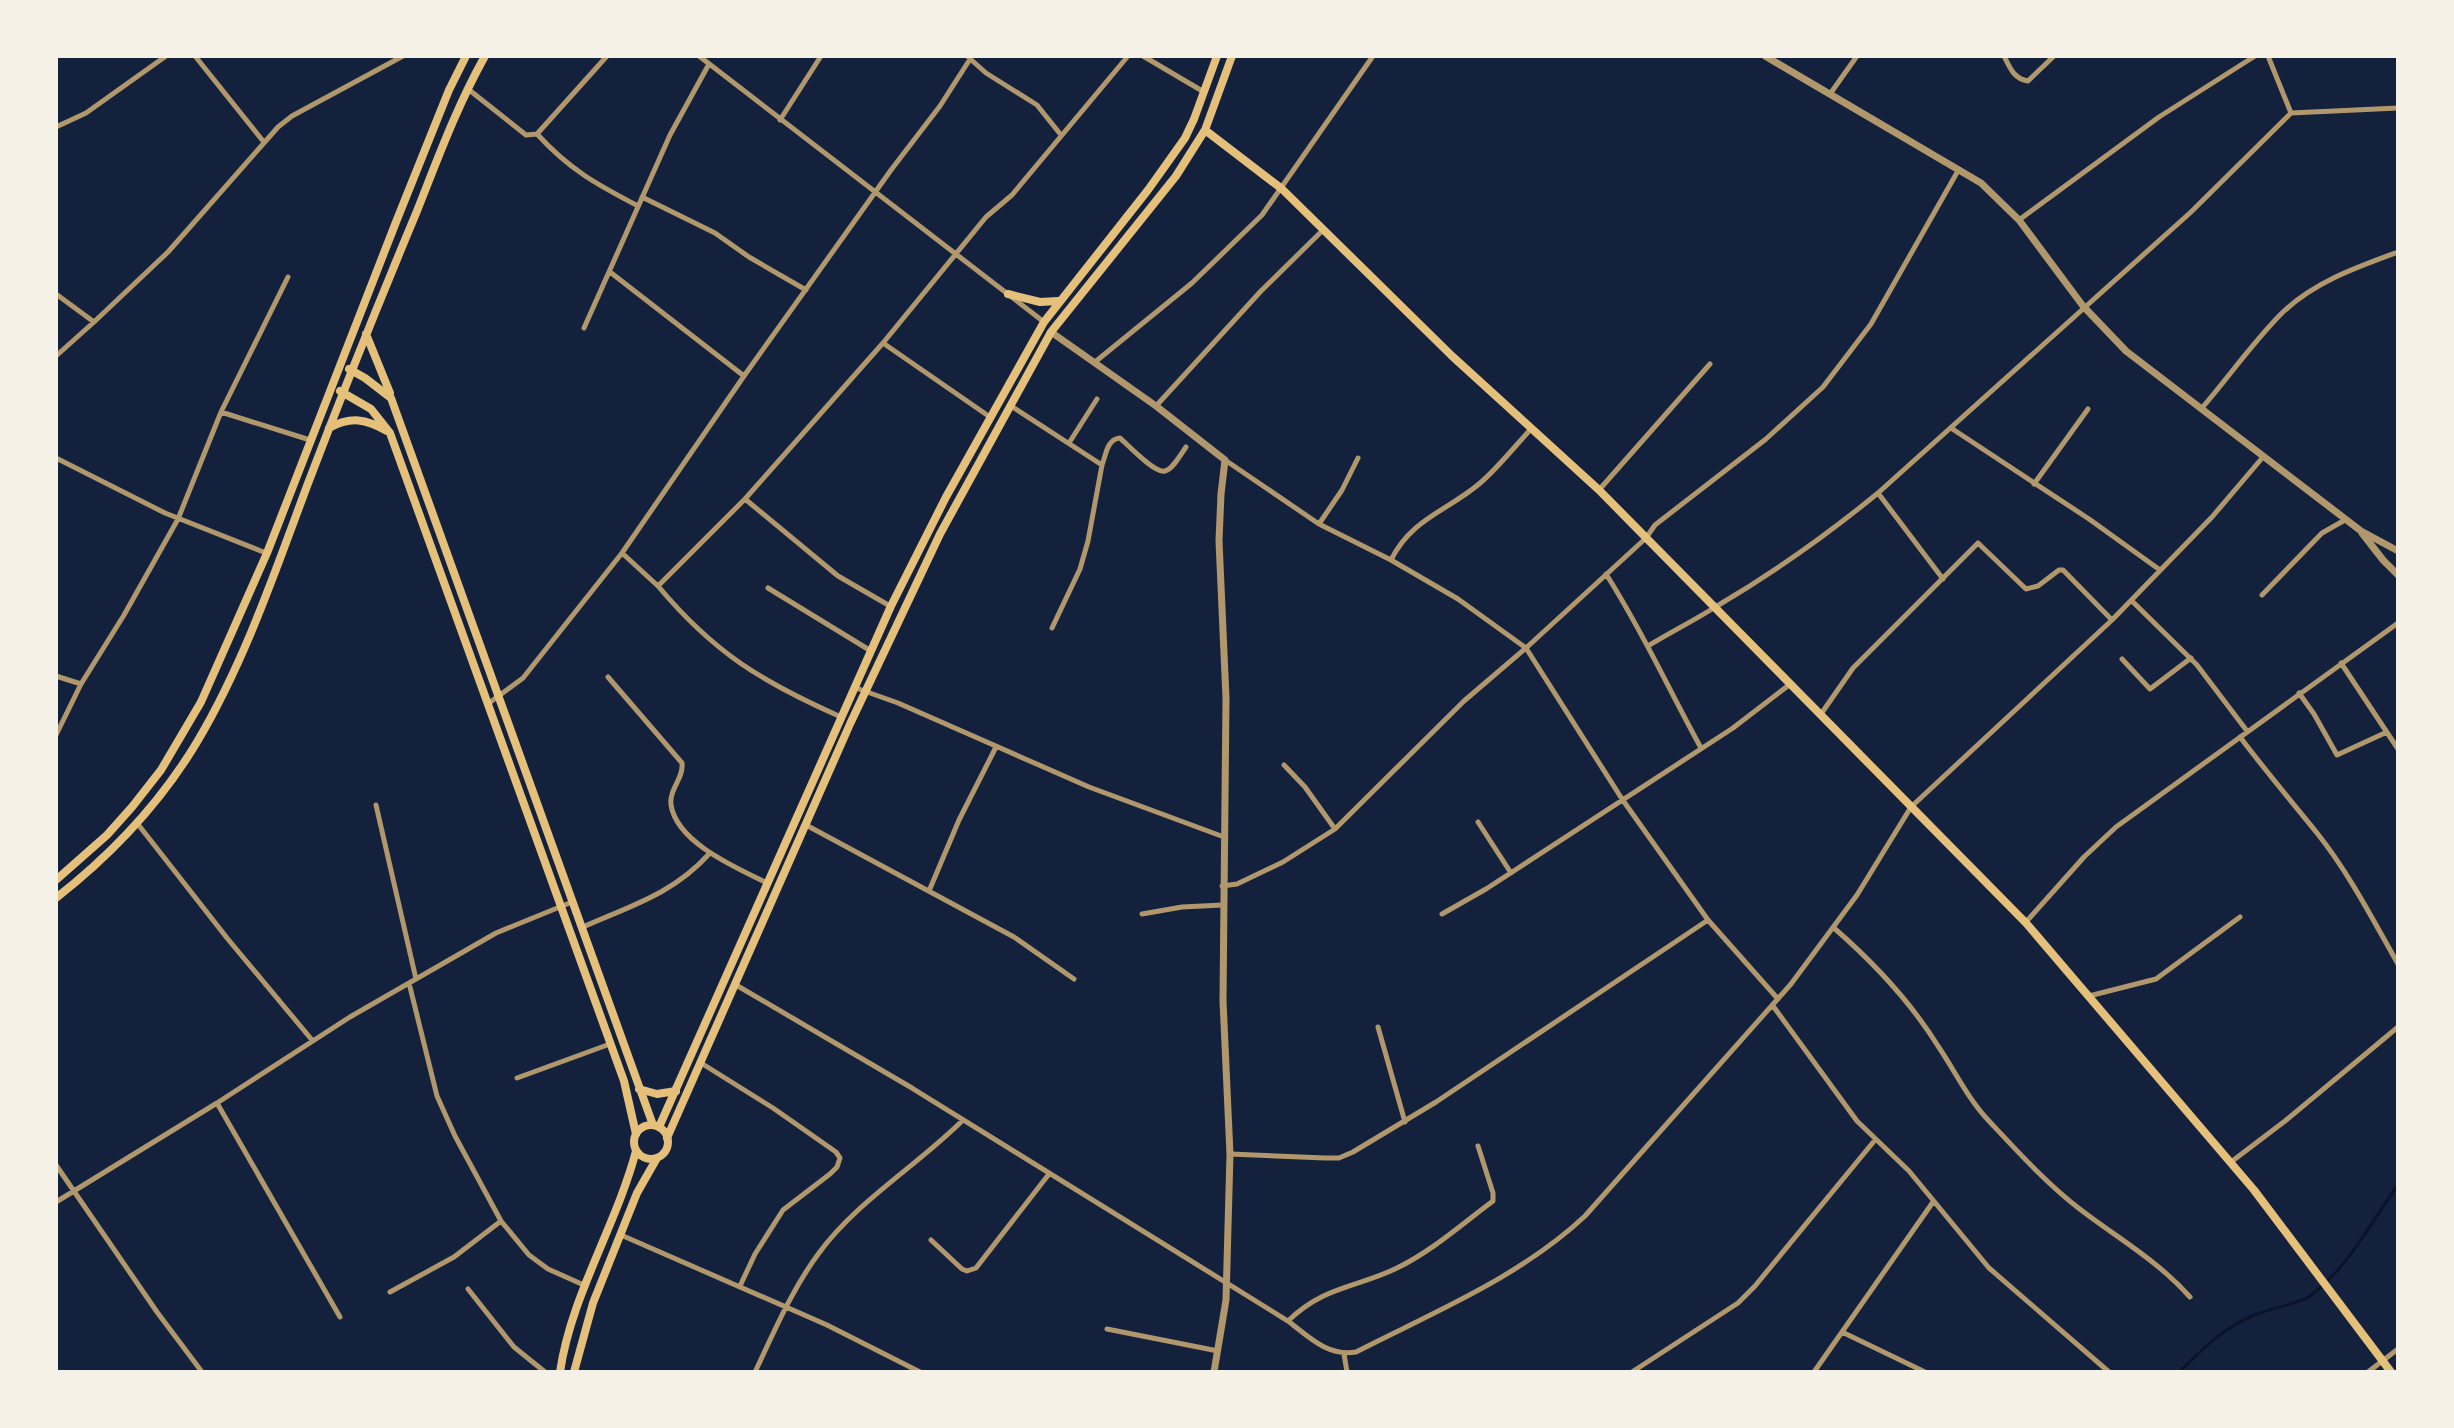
<svg xmlns="http://www.w3.org/2000/svg" width="2454" height="1428" font-family="'Fira Sans',sans-serif">
<style>
.lines{fill:none;stroke-linecap:round;stroke-linejoin:round}
.stream{stroke:#0b132b;stroke-width:3}
.minor{stroke:#b1986c;stroke-width:5}
.tertiary{stroke:#b1986c;stroke-width:7}
.secondary{stroke:#e5c07b;stroke-width:8}
.primary{stroke:#e5c07b;stroke-width:8}
</style>
<rect width="100%" height="100%" fill="#14213d"/>
<g class="lines">
<path class="stream" d="M 2179,1372 C 2202,1350 2222,1329 2252,1316 C 2267,1309 2299,1304 2310,1296 C 2349,1267 2370,1223 2398,1185"/>
<path class="minor" d="M 195,56 L 263,141
M 699,56 L 1044,322
M 967,56 L 986,73 L 1037,105 L 1061,135
M 1143,56 L 1204,92
M 2004,56 C 2010,68 2014,79 2028,81 L 2054,56
M 2268,56 L 2291,113
M 468,89 L 526,135 L 537,134 L 607,56
M 1830,94 L 1857,56
M 780,120 L 821,56
M 56,127 L 86,113 L 166,56
M 537,134 C 570,170 596,184 638,206
M 642,197 L 715,233 L 749,257 L 806,290
M 2019,220 L 2159,117 L 2255,56
M 610,272 L 744,376
M 56,294 L 94,322 L 168,252 L 278,127 L 292,116 L 403,56
M 584,328 L 670,135 L 709,64
M 56,356 L 94,322
M 1095,362 L 1192,283 L 1262,215 L 1373,56
M 1011,406 L 1102,465 L 1088,541 L 1080,569 L 1052,628
M 1156,406 L 1261,291 L 1323,230
M 2201,409 C 2228,378 2253,342 2282,313 C 2314,282 2357,267 2398,252
M 221,412 L 310,440
M 990,417 L 883,343 L 986,217 L 1012,195 L 1128,56
M 1951,428 L 2089,519 L 2160,570
M 1069,443 L 1097,399
M 56,458 L 165,513 L 266,553
M 1102,465 C 1106,455 1107,439 1120,438 C 1128,445 1155,474 1165,471 C 1173,469 1181,454 1186,447
M 2034,484 L 2088,409
M 1599,490 L 1710,364
M 1878,493 L 1943,579
M 745,499 L 838,576 L 890,606
M 1319,524 L 1342,490 L 1358,458
M 1391,560 C 1411,519 1447,511 1479,484 C 1498,468 1514,447 1531,429
M 1606,574 C 1642,630 1669,690 1701,748
M 658,586 L 622,553 L 744,376 L 891,170 L 940,106 L 972,56
M 768,588 L 871,651
M 2262,595 L 2322,533 L 2345,520
M 2132,601 L 2197,665 L 2247,731
M 1648,646 C 1671,632 1695,620 1717,606 C 1773,573 1828,534 1878,493 L 2191,212 L 2291,113 L 2398,108
M 2122,659 L 2150,689 L 2191,658
M 2341,663 L 2398,749
M 56,676 L 81,684
M 608,677 L 682,763 C 684,778 669,789 671,805 C 677,843 737,868 767,883
M 856,688 L 898,703 L 1089,787 L 1224,837
M 2299,693 L 2314,714 L 2337,755 L 2387,732
M 489,703 L 523,678 L 622,553
M 1821,714 L 1853,668 L 1978,543 L 2026,589 L 2038,586 L 2059,570 L 2063,570 L 2112,620
M 841,717 C 762,682 714,653 658,586 L 745,499 L 883,343
M 56,735 L 81,684 L 124,615 L 178,519 L 221,412 L 288,277
M 2240,737 C 2265,770 2291,801 2317,833 C 2349,873 2373,920 2398,964
M 1284,765 L 1305,787 L 1335,829
M 376,805 L 416,979
M 1478,822 L 1511,873
M 137,823 L 227,938 L 312,1040
M 806,825 L 1014,937 L 1074,979
M 1222,886 L 1237,884 L 1283,862 L 1335,829 L 1464,701 L 1526,648 L 1458,599 L 1391,560 L 1319,524 L 1225,460
M 929,891 L 959,820 L 996,747
M 1142,914 L 1182,907 L 1223,905
M 1442,914 L 1486,889 L 1733,728 L 1789,685
M 2026,922 L 2084,857 L 2116,827 L 2398,623
M 583,927 C 630,906 673,894 709,854
M 1834,928 C 1873,962 1910,1001 1938,1046 C 1955,1071 1968,1099 1989,1121 C 2018,1152 2048,1185 2081,1210 C 2119,1239 2158,1261 2190,1297
M 409,983 L 437,1096 L 455,1136 L 501,1221 L 529,1255 L 548,1269 L 586,1286
M 736,985 L 912,1088 L 1288,1321 C 1309,1337 1328,1357 1356,1352 C 1434,1312 1520,1277 1585,1216 L 1791,984 L 1857,895 L 1911,807 L 2112,620 L 2212,517 L 2263,457
M 2089,996 L 2156,979 L 2240,917
M 1778,999 L 1708,920 L 1622,799 L 1526,648 L 1646,538 L 1655,525 L 1766,439 L 1823,387 L 1871,324 L 1959,169
M 1773,1006 L 1857,1121 L 1909,1171 L 1989,1268 L 2109,1372
M 1378,1027 L 1405,1122
M 701,1063 L 773,1108 L 836,1152 L 840,1158 L 837,1167 L 830,1174 L 783,1210 L 755,1254 L 740,1286
M 517,1078 L 610,1044
M 217,1103 L 340,1317
M 1230,1154 L 1325,1158 L 1339,1158 L 1353,1152 L 1436,1102 L 1708,920
M 2231,1162 L 2285,1121 L 2398,1027
M 56,1165 L 157,1312 L 202,1372
M 56,1202 L 217,1103 L 350,1017 L 496,933 L 572,902
M 621,1235 L 827,1325 L 920,1372
M 931,1240 L 962,1269 L 967,1271 L 976,1268 L 1049,1174
M 468,1289 L 514,1347 L 545,1372
M 390,1292 L 454,1257 L 501,1221
M 1288,1321 C 1324,1286 1356,1288 1397,1268 C 1432,1251 1462,1224 1493,1201 L 1493,1193 L 1478,1146
M 1107,1329 L 1218,1351
M 1842,1332 L 1925,1372
M 1344,1354 L 1347,1372
M 755,1372 C 774,1332 792,1289 819,1253 C 856,1202 918,1165 963,1120
M 1632,1372 L 1738,1303 L 1755,1286 L 1875,1140
M 1814,1372 L 1933,1202
M 2368,1372 L 2398,1349"/>
<path class="tertiary" d="M 1765,56 L 1981,183 L 2019,220 L 2083,306 L 2126,351 L 2361,531 L 2398,551
M 1051,332 L 1156,406 L 1225,460 L 1221,494 L 1219,541 L 1226,698 L 1223,1001 L 1230,1154 L 1226,1300 L 1214,1372
M 2362,533 L 2383,560 L 2398,575"/>
<path class="secondary" d="M 1205,130 L 1282,189 L 1452,356 L 1599,490 L 2026,923 L 2254,1190 L 2391,1372
M 1008,294 L 1040,302 L 1058,301
M 659,1127 L 891,606 L 946,497 L 1044,322 L 1148,190 L 1185,138 L 1194,119 L 1217,56
M 667,1138 L 850,724 L 940,534 L 1051,332 L 1176,176 L 1205,130 L 1232,56"/>
<path class="primary" d="M 366,334 L 390,393
M 349,369 L 365,378 L 391,398 L 653,1125
M 340,391 L 371,409 L 390,433 L 624,1081 L 636,1134
M 329,428 C 351,416 366,419 387,431
M 56,880 L 107,835 L 132,807 L 161,770 L 201,702 L 267,553 L 396,222 L 449,90 L 466,56
M 56,898 C 111,855 161,802 197,742 C 244,663 275,572 307,486 C 342,394 379,302 417,211 C 438,158 457,106 485,56
M 639,1089 L 657,1094 L 676,1091
M634 1142a17 17 0 1 1 34 0a17 17 0 1 1-34 0Z
M 560,1372 C 571,1296 616,1226 636,1151
M 574,1372 L 593,1303 L 637,1193 L 657,1158"/>
</g>
<rect width="2454" height="1428" fill="none" stroke="#f6f1e7" stroke-width="116"/>
</svg>
